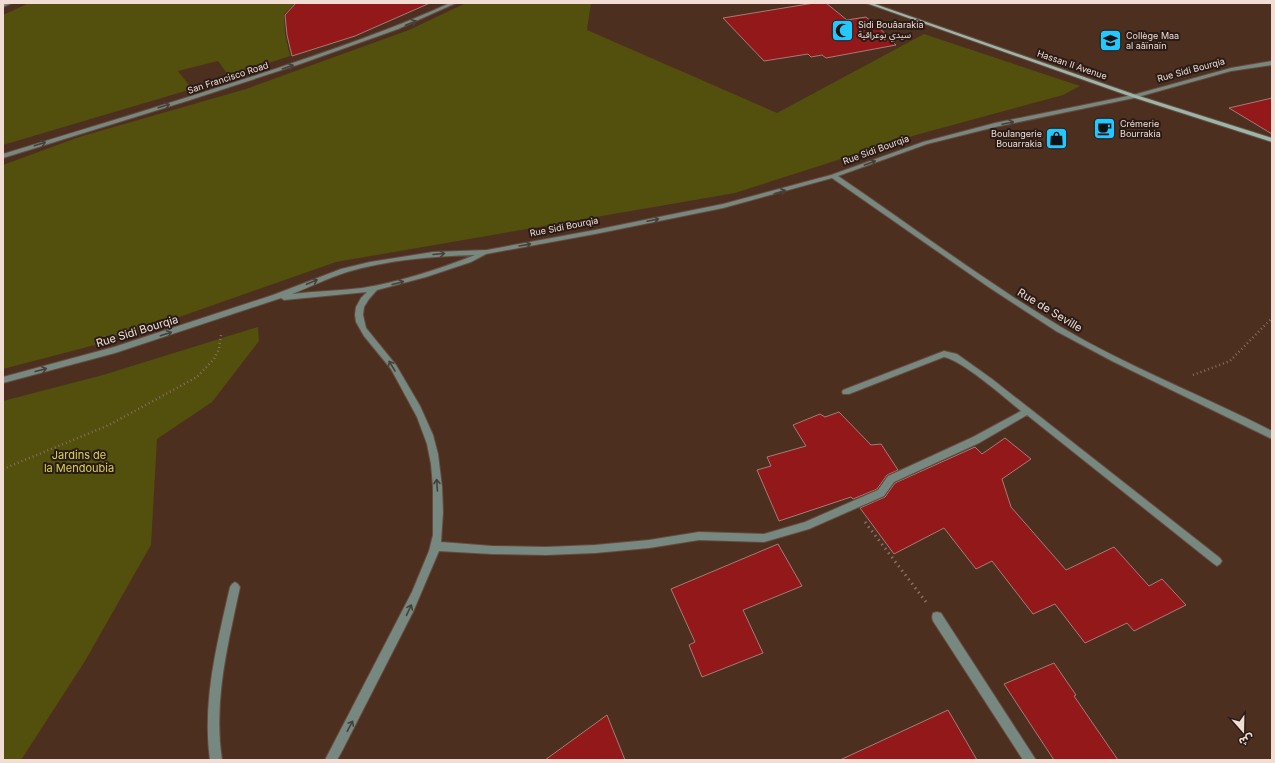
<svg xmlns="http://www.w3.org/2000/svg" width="1275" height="763" font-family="Inter,'Noto Sans Arabic',sans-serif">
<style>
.green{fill:#534f0c}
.building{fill:#931819;stroke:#a47c77}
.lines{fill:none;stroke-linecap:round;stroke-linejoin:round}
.street-casing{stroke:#674b3d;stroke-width:2}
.secondary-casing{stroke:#674b3d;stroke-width:2}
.path-far1{stroke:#886e61;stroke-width:2.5;stroke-dasharray:1 3;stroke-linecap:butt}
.path{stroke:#886e61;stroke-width:3;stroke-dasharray:1.5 4;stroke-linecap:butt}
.street{fill:#778880;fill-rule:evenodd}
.secondary{fill:#9ab5a9;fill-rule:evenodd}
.oneway{stroke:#44413a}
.labels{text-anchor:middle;stroke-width:4;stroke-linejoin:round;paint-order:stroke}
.far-poi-label{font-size:9px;fill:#f1ddd4;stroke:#291b15;text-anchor:start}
.far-street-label{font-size:9px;fill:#f1ddd4;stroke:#291b15}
.street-label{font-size:11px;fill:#f1ddd4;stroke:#291b15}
.park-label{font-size:11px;fill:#dad450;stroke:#291b15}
</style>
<rect width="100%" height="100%" fill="#4d2f20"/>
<path class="green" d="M 29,3 L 295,3 L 284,14 L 285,34 L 290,56 L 229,76 L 218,61 L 178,71 L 192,89 L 3,145 L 3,15 Z
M 466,3 L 591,3 L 587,30 L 777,113 L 924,34 L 1080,86 L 1063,95 L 916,135 L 735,193 L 336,262 L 114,340 L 3,369 L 3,165 L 79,137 L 246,89 L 409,30 Z
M 258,327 L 259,341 L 212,402 L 157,439 L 151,545 L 85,661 L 21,760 L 3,760 L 3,401 L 103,375 Z"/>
<path class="building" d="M 296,3 L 430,3 L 355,36 L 292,56 L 287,35 L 285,15 Z
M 814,3 L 826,3 L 847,20 L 866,17 L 895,42 L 893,42 L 896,45 L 826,58 L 822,55 L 811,57 L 808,54 L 764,61 L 723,18 Z
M 1272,98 L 1272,134 L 1229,108 Z
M 839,412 L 871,445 L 881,444 L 898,470 L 887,475 L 877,489 L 853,499 L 851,497 L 779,521 L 757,470 L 771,466 L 767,457 L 806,446 L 793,425 L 820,414 L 825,417 Z
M 1005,438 L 1031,459 L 1002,479 L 1011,507 L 1066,570 L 1114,547 L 1149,586 L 1162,579 L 1186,605 L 1134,631 L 1127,623 L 1085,643 L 1055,604 L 1033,614 L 992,561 L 976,569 L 944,528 L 894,554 L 860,508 L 885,497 L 895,483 L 975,447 L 982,454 Z
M 778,544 L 802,586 L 743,610 L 763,653 L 702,677 L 689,645 L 695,642 L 671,589 Z
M 1054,663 L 1076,695 L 1074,696 L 1118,760 L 1054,760 L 1004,684 Z
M 948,710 L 977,760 L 840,760 Z
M 607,715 L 625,760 L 545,760 Z"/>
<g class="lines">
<defs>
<path id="street" d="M 6,3 L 12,3 L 3,7 L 3,4 Z
M 450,3 L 456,3 L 398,29 L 300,64 L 190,100 L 3,158 L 3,154 C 94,126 185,99 275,69 C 334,49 393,29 450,3 Z
M 1272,61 L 1272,65 L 1231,71 L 1134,98 L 995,127 L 927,144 L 838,176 C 912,226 984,281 1061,327 C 1128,367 1202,395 1272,431 L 1272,439 L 1112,361 L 1056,331 L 990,288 L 832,178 L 723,208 L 595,234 L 486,254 L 471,262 L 426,277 L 377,290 L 369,299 L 364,307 L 363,315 L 366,328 L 396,365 L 420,406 L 433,435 L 438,454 L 442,487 L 443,512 L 441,542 L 492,546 L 546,547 L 595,545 L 649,540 L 699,532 L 764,534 L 805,522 L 878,490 L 888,476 L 973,437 L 1021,411 C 1004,397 963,361 944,357 L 849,394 L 843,394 L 842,392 L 843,390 L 944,351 L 957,354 L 992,379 L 1220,558 L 1222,561 L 1220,564 L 1217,566 L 1214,564 L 1027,415 L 979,443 L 894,482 L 884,496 L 809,529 L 764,542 L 699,540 L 649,548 L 595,553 L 546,555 L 492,554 L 439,551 L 413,612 L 341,753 L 337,760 L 325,760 L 412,592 L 429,551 L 433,535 L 433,487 L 431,464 L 427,444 L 417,417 L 391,369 L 364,336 L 356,322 L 355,315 L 356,307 L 361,298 L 367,292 L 284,300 L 281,298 L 115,353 L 3,383 L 3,377 L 114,347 L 273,295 L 341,269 L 370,262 L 433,252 L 487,250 L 595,230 L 723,204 L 831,175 L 923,142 L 995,123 L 1133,95 L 1231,68 ZM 475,255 C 439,269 401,282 362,288 C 339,291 315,291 292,294 C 310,287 328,278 347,272 C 388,260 432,256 475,255 Z
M 235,582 L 238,584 L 240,587 C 228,644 213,701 222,760 L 210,760 C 202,701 217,644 230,587 L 232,584 Z
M 937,612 L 941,613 L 1036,760 L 1023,760 L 933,621 L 932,617 L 933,613 Z"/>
<path id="secondary" d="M 866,3 L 872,3 L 1136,95 L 1272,138 L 1272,142 L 1132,97 Z"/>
</defs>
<use href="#street" class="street-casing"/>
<use href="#secondary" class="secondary-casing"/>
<path class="path-far1" d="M 1193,375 L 1230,361 L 1272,318
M 3,469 L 109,425 L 197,377 L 214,359 L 219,349 L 221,335"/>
<path class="path" d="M 865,522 L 926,602"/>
<use href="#street" class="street"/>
<use href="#secondary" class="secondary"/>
</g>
<defs><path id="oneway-shaft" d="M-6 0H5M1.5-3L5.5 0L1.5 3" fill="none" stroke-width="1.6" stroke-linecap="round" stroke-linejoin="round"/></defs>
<g class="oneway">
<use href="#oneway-shaft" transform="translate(411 23) rotate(-22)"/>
<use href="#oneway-shaft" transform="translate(288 67) rotate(-19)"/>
<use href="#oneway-shaft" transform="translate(164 106) rotate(-17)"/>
<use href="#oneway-shaft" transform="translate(1008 123) rotate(-12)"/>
<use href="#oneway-shaft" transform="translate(40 144) rotate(-18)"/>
<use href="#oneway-shaft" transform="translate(870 163) rotate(-20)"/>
<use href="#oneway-shaft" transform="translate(780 192) rotate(-16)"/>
<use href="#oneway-shaft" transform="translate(653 220) rotate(-12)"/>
<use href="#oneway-shaft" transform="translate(525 245) rotate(-10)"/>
<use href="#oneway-shaft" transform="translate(439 254) rotate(-5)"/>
<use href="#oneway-shaft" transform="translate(312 282) rotate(-23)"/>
<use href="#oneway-shaft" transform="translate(398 283) rotate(-15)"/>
<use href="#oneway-shaft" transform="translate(166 334) rotate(-18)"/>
<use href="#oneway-shaft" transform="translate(392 366) rotate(-121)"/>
<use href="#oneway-shaft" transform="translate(41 370) rotate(-15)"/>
<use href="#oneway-shaft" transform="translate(437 485) rotate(-94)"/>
<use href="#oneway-shaft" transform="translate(409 610) rotate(-65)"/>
<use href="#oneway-shaft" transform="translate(350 726) rotate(-62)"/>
</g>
<defs>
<symbol id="mosque-square" viewBox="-11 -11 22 22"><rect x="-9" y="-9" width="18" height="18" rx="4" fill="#23c9fe" stroke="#291b15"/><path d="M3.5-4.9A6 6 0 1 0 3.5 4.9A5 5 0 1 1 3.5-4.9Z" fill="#111"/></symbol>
<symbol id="school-square" viewBox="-11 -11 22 22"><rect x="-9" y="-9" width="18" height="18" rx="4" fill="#23c9fe" stroke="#291b15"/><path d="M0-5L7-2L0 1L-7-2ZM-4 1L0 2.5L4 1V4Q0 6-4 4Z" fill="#111"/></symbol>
<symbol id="cafe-square" viewBox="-11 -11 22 22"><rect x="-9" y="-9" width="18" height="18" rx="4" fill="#23c9fe" stroke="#291b15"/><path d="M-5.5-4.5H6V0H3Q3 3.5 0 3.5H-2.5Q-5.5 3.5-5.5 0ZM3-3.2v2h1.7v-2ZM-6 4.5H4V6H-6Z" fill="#111"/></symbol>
<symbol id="shop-square" viewBox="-11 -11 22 22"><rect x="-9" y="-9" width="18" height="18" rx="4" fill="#23c9fe" stroke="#291b15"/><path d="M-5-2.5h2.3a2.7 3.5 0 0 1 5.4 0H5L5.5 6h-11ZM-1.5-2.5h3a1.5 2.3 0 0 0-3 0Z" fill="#111"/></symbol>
</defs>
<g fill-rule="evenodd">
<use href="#mosque-square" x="830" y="18" width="25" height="25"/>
<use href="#school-square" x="1098" y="28" width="25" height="25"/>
<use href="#cafe-square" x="1092" y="116" width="25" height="25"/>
<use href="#shop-square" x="1044" y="126" width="25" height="25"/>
</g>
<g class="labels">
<g class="far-poi-label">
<text x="858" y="28">Sidi Bouâarakia<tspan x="858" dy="10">سيدي بوعراقية</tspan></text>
<text x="1126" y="39">Collège Maa<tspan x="1126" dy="10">al aâïnaïn</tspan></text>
<text x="1120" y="127">Crémerie<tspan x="1120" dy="10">Bourrakia</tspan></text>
<text x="1042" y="137" text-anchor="end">Boulangerie<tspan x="1042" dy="10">Bouarrakia</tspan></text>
</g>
<g class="far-street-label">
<text transform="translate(1072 65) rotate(19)" y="3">Hassan II Avenue</text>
<text transform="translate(1191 70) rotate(-15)" y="3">Rue Sidi Bourqia</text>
<text transform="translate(228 78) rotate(-18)" y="3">San Francisco Road</text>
<text transform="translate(876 150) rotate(-20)" y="3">Rue Sidi Bourqia</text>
<text transform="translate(564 227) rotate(-11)" y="3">Rue Sidi Bourqia</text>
</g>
<g class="street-label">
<text transform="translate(1050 310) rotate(31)" y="4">Rue de Seville</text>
<text transform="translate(137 331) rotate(-17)" y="4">Rue Sidi Bourqia</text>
</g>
<g class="park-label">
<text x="79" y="459">Jardins de<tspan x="79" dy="13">la Mendoubia</tspan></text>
</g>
</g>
<rect width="1275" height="763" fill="none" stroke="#f1ddd4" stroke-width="8"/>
<g transform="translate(1243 731) rotate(160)" stroke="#291b15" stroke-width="3" paint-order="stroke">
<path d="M0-3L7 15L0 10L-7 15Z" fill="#f1ddd4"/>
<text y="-6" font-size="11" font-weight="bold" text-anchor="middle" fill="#f1ddd4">ش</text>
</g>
</svg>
